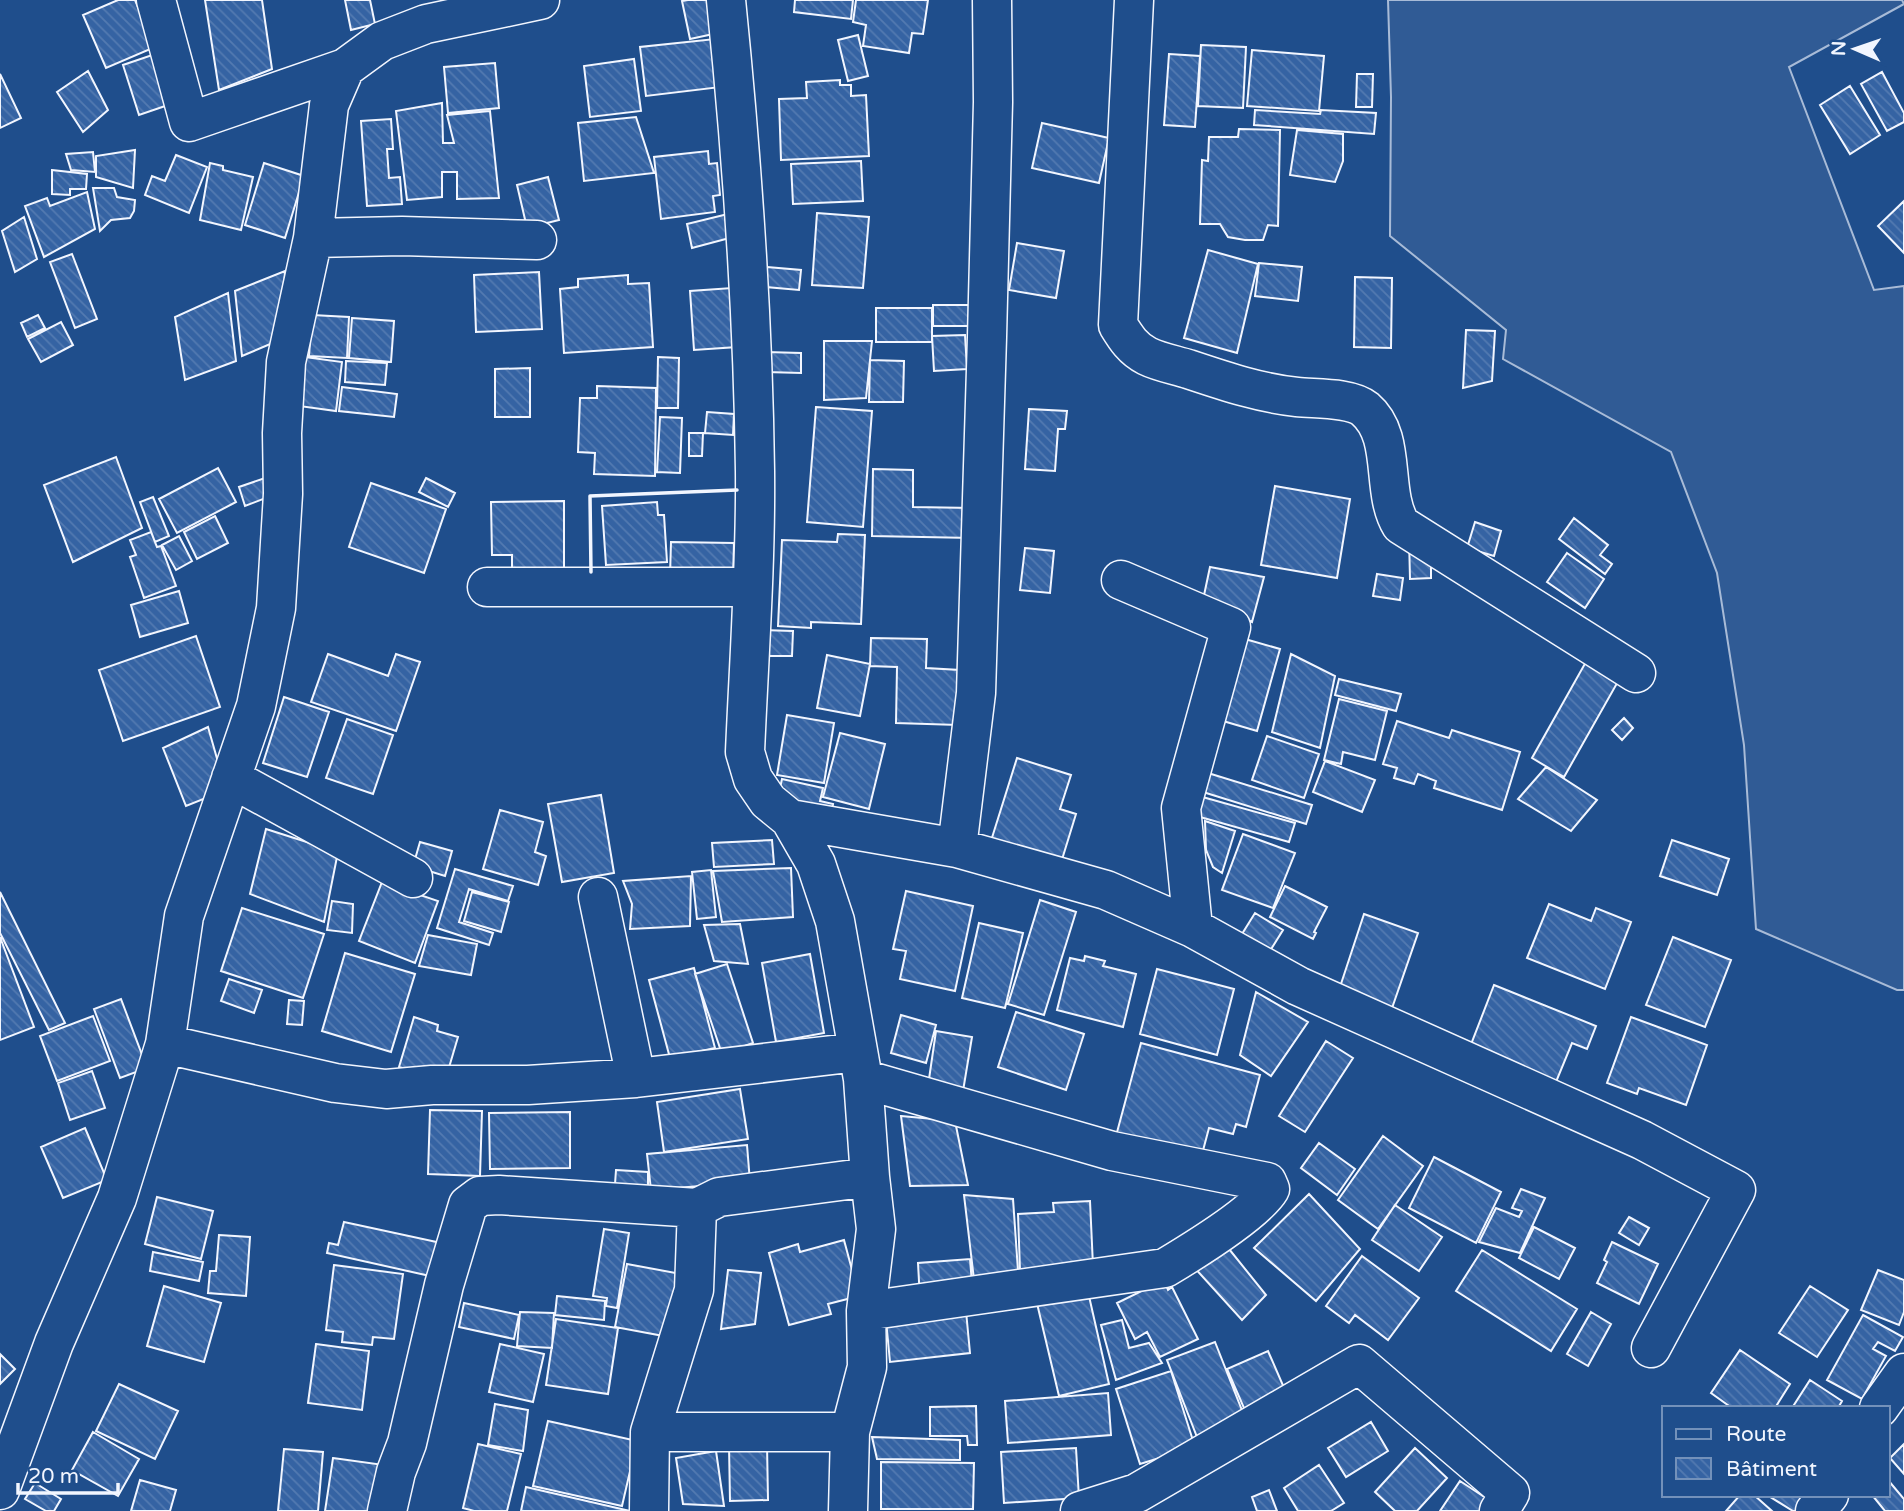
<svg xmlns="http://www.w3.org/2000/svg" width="1904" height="1511" font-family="'Varela Round',sans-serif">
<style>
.built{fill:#305b95;stroke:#a8bbd7;stroke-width:2}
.building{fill:url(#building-back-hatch);stroke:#f2f6ff;stroke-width:2}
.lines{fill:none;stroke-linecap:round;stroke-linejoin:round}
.minor-casing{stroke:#f2f6ff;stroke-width:41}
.minor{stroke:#1f4e8c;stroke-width:38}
.wall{stroke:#f2f6ff;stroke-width:3.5}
</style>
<defs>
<pattern id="building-back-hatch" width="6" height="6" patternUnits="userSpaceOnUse" patternTransform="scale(1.75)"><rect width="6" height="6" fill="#3563a3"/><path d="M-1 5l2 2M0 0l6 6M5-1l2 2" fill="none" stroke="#537ab1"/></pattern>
</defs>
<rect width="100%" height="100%" fill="#1f4e8c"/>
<path class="built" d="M 1388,0 L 1902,0 L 1904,4 L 1789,67 L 1874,290 L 1904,286 L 1904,990 L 1897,990 L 1756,929 L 1744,745 L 1717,573 L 1671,452 L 1503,359 L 1506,330 L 1390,236 L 1391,97 Z"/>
<path class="building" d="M 118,0 L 135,0 L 155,47 L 106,68 L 83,15 Z
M 205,0 L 262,0 L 272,69 L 219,90 Z
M 345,0 L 370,0 L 375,24 L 351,30 Z
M 688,0 L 711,0 L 718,33 L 690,39 L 682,1 Z
M 795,0 L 853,0 L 851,19 L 794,12 Z
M 856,0 L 928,0 L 923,34 L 912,33 L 909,53 L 863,46 L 866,25 L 853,22 Z
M 858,35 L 868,76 L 848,81 L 838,40 Z
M 715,39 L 721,87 L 646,96 L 640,47 Z
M 1201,45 L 1246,47 L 1243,108 L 1198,106 Z
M 1252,50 L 1324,56 L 1319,111 L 1247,106 Z
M 161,52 L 171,104 L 139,115 L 123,65 Z
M 1169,54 L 1200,56 L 1195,127 L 1164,125 Z
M 634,59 L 641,111 L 590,117 L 584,66 Z
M 495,63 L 499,108 L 448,113 L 444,67 Z
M 88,71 L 108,110 L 83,132 L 57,92 Z
M 1882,72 L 1904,113 L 1904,122 L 1887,131 L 1861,84 Z
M 0,74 L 21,118 L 0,128 Z
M 1357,74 L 1373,74 L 1372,107 L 1356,107 Z
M 840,80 L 840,85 L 851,85 L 851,96 L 866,95 L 869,156 L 781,160 L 779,99 L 807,98 L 806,82 Z
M 1850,86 L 1880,135 L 1850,154 L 1820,105 Z
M 442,103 L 443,143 L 454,143 L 447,115 L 490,111 L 499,198 L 457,199 L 457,172 L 442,172 L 442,197 L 407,200 L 396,111 Z
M 1255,110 L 1320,114 L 1321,110 L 1376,113 L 1374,134 L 1254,125 Z
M 636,117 L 654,173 L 584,181 L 578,123 Z
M 391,119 L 393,149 L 387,149 L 389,178 L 400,177 L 402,204 L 367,206 L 361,121 Z
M 1042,123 L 1109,138 L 1099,183 L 1032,168 Z
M 1239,129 L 1280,130 L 1278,226 L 1268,225 L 1263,240 L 1245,240 L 1228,237 L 1220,224 L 1200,224 L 1202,160 L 1208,161 L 1209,137 L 1238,137 Z
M 1297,130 L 1343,134 L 1343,161 L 1335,182 L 1290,175 Z
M 135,150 L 133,188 L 96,177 L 96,156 Z
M 708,151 L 709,164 L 717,163 L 720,195 L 713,196 L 715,212 L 661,219 L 654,157 Z
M 93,152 L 95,172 L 71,170 L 66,154 Z
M 176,155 L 207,167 L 189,213 L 145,195 L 152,176 L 165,181 Z
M 861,161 L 863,201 L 793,204 L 791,164 Z
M 210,163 L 223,166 L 223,170 L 253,177 L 241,230 L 200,220 Z
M 264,163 L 304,176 L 285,238 L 245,225 Z
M 52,170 L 87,174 L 86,189 L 70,189 L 70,195 L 52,194 Z
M 548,177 L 559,220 L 527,228 L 517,185 Z
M 93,188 L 114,188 L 117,197 L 135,200 L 134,211 L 130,218 L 111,220 L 100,231 Z
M 87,192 L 95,229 L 44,257 L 25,206 L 47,198 L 50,206 Z
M 1904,201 L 1904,253 L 1878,226 Z
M 732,213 L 737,236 L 692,248 L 687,224 Z
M 817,213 L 869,217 L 863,288 L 812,285 Z
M 24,217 L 37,259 L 15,272 L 2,231 Z
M 1017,243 L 1064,251 L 1056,298 L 1009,290 Z
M 1208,250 L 1258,264 L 1237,353 L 1184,338 Z
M 72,254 L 97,319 L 75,328 L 50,262 Z
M 1259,263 L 1302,267 L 1298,301 L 1255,296 Z
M 767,267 L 801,270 L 799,290 L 766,287 Z
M 285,271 L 282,339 L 242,356 L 235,291 Z
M 539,272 L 542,329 L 476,332 L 474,275 Z
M 628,275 L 628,284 L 649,283 L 653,347 L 564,353 L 560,289 L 578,287 L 578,279 Z
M 1355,277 L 1392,278 L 1391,348 L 1354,347 Z
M 732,288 L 737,347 L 694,350 L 690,291 Z
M 228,293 L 236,361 L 185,380 L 175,317 Z
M 933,305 L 971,305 L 971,326 L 933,326 Z
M 876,308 L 932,308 L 932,342 L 876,342 Z
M 38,315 L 45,328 L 27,337 L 21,323 Z
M 312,315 L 349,317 L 347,358 L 309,356 Z
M 352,318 L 394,321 L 391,362 L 349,358 Z
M 61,322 L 73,345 L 41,362 L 28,339 Z
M 1466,330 L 1495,331 L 1492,381 L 1463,388 Z
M 965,335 L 967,369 L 934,371 L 932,336 Z
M 824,341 L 872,341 L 866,398 L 824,400 Z
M 766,352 L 801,353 L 801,373 L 766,372 Z
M 305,357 L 342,362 L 336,411 L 299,406 Z
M 658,357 L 679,358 L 678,408 L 657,408 Z
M 870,360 L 904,361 L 903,402 L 869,402 Z
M 346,361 L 387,363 L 385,385 L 345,382 Z
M 530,368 L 530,417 L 495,417 L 495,369 Z
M 597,386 L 656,388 L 655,476 L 594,474 L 595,453 L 578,452 L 580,398 L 597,398 Z
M 342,387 L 397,394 L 394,417 L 339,411 Z
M 816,407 L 872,411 L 863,527 L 807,522 Z
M 1029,409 L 1067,411 L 1065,429 L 1058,429 L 1055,471 L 1025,469 Z
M 707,412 L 734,414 L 733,435 L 705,433 Z
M 660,417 L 682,418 L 680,473 L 657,472 Z
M 689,433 L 703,433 L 702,456 L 689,456 Z
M 116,457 L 142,528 L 73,562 L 44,485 Z
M 218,468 L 236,502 L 177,533 L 159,499 Z
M 873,469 L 913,470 L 913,507 L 973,508 L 972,538 L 872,536 Z
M 265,478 L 271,496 L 245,506 L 239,487 Z
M 426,478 L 455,493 L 448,507 L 419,492 Z
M 371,483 L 446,509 L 424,573 L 349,547 Z
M 1275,486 L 1350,499 L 1337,578 L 1261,565 Z
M 153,497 L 169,536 L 155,542 L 140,502 Z
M 564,501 L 564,569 L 512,570 L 512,555 L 492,555 L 491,502 Z
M 657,502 L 658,515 L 664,515 L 667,562 L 606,565 L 602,506 Z
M 215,516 L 228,543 L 197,559 L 184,532 Z
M 1574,518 L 1608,545 L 1600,555 L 1612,564 L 1605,574 L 1559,539 Z
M 1475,522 L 1501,531 L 1494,556 L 1467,548 Z
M 151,532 L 157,547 L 161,546 L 176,586 L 144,598 L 130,557 L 136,555 L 130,540 Z
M 838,534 L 865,535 L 861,624 L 811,622 L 811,628 L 778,626 L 782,540 L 837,542 Z
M 179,536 L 192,561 L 176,570 L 162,545 Z
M 1409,538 L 1431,548 L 1431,578 L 1410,579 Z
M 671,542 L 734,543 L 733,577 L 670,576 Z
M 1025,548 L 1054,551 L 1050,593 L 1020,590 Z
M 1567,553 L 1604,579 L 1585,608 L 1547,582 Z
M 1210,567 L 1264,577 L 1252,622 L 1203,600 Z
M 1377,574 L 1403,578 L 1400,600 L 1373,596 Z
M 179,591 L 188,623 L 140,637 L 131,605 Z
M 761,630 L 793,631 L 792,656 L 760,656 Z
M 196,636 L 220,707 L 123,741 L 99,670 Z
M 871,638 L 927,639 L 926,668 L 960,670 L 958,725 L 896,723 L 897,667 L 870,666 Z
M 1245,639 L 1280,649 L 1257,731 L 1223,721 Z
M 328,654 L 388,676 L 396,654 L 420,662 L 396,731 L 311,702 Z
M 1291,654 L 1335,676 L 1320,748 L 1272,732 Z
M 827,655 L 870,664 L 860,716 L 817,708 Z
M 1587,660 L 1620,678 L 1564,777 L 1532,758 Z
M 1339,679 L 1401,694 L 1396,711 L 1335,695 Z
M 284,697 L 329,712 L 307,777 L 263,763 Z
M 1339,699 L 1387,711 L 1375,760 L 1343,752 L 1341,764 L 1324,760 Z
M 787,715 L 834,723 L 824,783 L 777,775 Z
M 1624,718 L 1633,728 L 1622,740 L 1612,730 Z
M 347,719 L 393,735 L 373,794 L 326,778 Z
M 1397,721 L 1449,738 L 1452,730 L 1520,752 L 1502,810 L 1434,788 L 1436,781 L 1418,774 L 1414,784 L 1394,778 L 1397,768 L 1383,764 Z
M 208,727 L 226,790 L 186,806 L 163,748 Z
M 840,733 L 885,744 L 869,809 L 823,797 Z
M 1267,736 L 1319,754 L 1304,798 L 1252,780 Z
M 1017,758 L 1071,775 L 1060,809 L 1076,814 L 1060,866 L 990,844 Z
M 1325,761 L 1375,780 L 1362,812 L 1313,792 Z
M 1546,767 L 1597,800 L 1571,831 L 1518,799 Z
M 1208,773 L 1312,805 L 1306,824 L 1203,792 Z
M 782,779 L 823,788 L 820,801 L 833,804 L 831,816 L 776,806 Z
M 601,795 L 614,873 L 562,882 L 548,804 Z
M 1199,796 L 1295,823 L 1289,842 L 1193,815 Z
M 500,810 L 543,822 L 535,852 L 546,856 L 538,885 L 483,869 Z
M 1205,821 L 1235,831 L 1222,873 L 1213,867 L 1206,850 Z
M 266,829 L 338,852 L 324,922 L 250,894 Z
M 1243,834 L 1295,853 L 1273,908 L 1222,890 Z
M 772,840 L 774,864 L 714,867 L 712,843 Z
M 1672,840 L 1729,859 L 1717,895 L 1660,876 Z
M 420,842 L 452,851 L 445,876 L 413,866 Z
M 791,868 L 793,917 L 722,922 L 713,871 Z
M 455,869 L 513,886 L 508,901 L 469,889 L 459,922 L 493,933 L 489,945 L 437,928 Z
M 711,870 L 716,917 L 697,919 L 692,872 Z
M 691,876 L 690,926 L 630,929 L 632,904 L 623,881 Z
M 382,882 L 438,901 L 415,963 L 359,941 Z
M 1285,886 L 1327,907 L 1314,932 L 1316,933 L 1313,939 L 1270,917 Z
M 906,891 L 973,906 L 955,991 L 900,979 L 906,951 L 893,949 Z
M 0,892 L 65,1023 L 49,1030 L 0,933 Z
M 472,892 L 509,902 L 501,932 L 464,921 Z
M 1040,900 L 1076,912 L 1044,1015 L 1008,1004 Z
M 332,901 L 353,904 L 352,933 L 327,930 Z
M 1549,904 L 1591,921 L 1596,908 L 1631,922 L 1605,989 L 1527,958 Z
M 242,908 L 324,934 L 303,998 L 221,971 Z
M 1255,913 L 1283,930 L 1270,951 L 1242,934 Z
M 1364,914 L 1418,933 L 1391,1011 L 1338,993 Z
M 979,923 L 1023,933 L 1005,1008 L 962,998 Z
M 740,924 L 748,964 L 714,961 L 704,925 Z
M 428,935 L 477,944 L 471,975 L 419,966 Z
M 0,937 L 34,1027 L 0,1040 Z
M 1673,937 L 1731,960 L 1705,1027 L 1646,1005 Z
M 345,953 L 415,974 L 391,1052 L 322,1031 Z
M 810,954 L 824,1033 L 776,1042 L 762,963 Z
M 1085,956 L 1105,961 L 1103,966 L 1136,974 L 1123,1027 L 1057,1010 L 1070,958 L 1084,961 Z
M 727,964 L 753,1043 L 722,1054 L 695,974 Z
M 694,968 L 715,1048 L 670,1058 L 649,980 Z
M 1157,969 L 1234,989 L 1217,1055 L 1140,1034 Z
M 229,979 L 262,990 L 254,1013 L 221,1001 Z
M 1494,985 L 1596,1026 L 1587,1049 L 1572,1043 L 1556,1082 L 1470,1047 Z
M 1256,992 L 1308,1022 L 1271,1076 L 1240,1055 Z
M 121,999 L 147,1068 L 120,1078 L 94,1009 Z
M 289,1000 L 304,1001 L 302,1025 L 287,1024 Z
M 1016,1012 L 1084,1034 L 1066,1090 L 998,1067 Z
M 901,1015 L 936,1025 L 926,1063 L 891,1053 Z
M 93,1016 L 110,1061 L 57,1081 L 40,1036 Z
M 414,1017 L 438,1025 L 437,1031 L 458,1037 L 445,1081 L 399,1067 Z
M 1631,1017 L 1707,1045 L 1686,1105 L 1639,1088 L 1637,1094 L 1607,1083 Z
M 936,1031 L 972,1037 L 963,1091 L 928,1086 Z
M 1326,1041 L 1353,1058 L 1305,1132 L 1279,1116 Z
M 1141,1043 L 1260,1075 L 1246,1127 L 1236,1124 L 1233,1134 L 1209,1128 L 1201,1158 L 1116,1136 Z
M 92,1071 L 105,1108 L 70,1120 L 58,1083 Z
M 740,1089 L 748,1139 L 664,1152 L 657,1102 Z
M 430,1110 L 482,1111 L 480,1176 L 428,1174 Z
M 570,1112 L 570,1168 L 490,1169 L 489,1113 Z
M 901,1116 L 955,1121 L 968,1185 L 910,1186 Z
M 85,1128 L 107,1180 L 63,1198 L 41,1147 Z
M 1383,1136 L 1423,1166 L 1378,1229 L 1338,1200 Z
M 1319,1143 L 1355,1169 L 1337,1195 L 1301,1168 Z
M 747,1145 L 750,1182 L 651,1190 L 647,1154 Z
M 1434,1157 L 1501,1192 L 1476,1243 L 1409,1208 Z
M 616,1170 L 648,1172 L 648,1200 L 614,1198 Z
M 1521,1189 L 1545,1198 L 1520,1253 L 1479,1242 L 1496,1208 L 1519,1217 L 1522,1211 L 1512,1208 Z
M 1309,1194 L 1360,1249 L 1316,1301 L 1254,1248 Z
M 964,1195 L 1013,1199 L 1019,1285 L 975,1288 Z
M 157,1197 L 213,1211 L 201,1259 L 145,1244 Z
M 1090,1201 L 1093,1266 L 1020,1270 L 1018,1214 L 1054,1212 L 1053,1203 Z
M 1395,1205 L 1442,1237 L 1419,1271 L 1372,1240 Z
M 1629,1217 L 1649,1228 L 1639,1245 L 1619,1233 Z
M 344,1222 L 446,1244 L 439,1278 L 327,1253 L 329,1243 L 338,1245 Z
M 1534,1227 L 1575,1248 L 1559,1279 L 1519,1258 Z
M 604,1229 L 629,1233 L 617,1308 L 606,1306 L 607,1298 L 593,1296 Z
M 219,1235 L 250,1237 L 246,1296 L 208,1293 L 210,1271 L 216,1271 Z
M 1221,1239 L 1266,1295 L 1242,1320 L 1192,1265 Z
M 844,1240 L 859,1296 L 828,1304 L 831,1314 L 789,1325 L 769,1253 L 798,1244 L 800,1252 Z
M 1612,1242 L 1658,1264 L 1639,1304 L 1597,1283 L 1607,1262 L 1604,1260 Z
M 1482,1250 L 1577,1309 L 1551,1351 L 1456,1291 Z
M 153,1252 L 203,1262 L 199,1281 L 150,1271 Z
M 1362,1256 L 1419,1298 L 1388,1340 L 1355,1315 L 1349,1323 L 1326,1306 Z
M 970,1259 L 973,1296 L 920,1300 L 918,1263 Z
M 627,1264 L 681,1274 L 669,1337 L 615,1327 Z
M 334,1265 L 403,1274 L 394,1339 L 373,1337 L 372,1345 L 342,1342 L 343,1332 L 326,1330 Z
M 728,1270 L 761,1273 L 755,1324 L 721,1329 Z
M 1878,1270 L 1904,1280 L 1904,1312 L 1899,1325 L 1861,1310 Z
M 1164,1280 L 1168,1290 L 1172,1287 L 1198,1339 L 1160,1357 L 1147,1332 L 1135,1339 L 1117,1303 Z
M 1086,1283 L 1109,1384 L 1059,1396 L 1035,1295 Z
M 164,1286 L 221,1303 L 204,1362 L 147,1346 Z
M 1810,1286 L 1848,1310 L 1817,1357 L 1779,1333 Z
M 557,1296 L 605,1301 L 604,1320 L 555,1315 Z
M 464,1303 L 519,1315 L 514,1339 L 459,1327 Z
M 966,1311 L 970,1353 L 890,1362 L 886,1320 Z
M 520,1312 L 554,1313 L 552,1348 L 517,1346 Z
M 1591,1312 L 1611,1324 L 1588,1366 L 1567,1354 Z
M 1863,1315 L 1903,1337 L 1895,1351 L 1878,1342 L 1873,1349 L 1886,1356 L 1862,1399 L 1827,1380 Z
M 556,1319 L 618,1328 L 608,1394 L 546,1385 Z
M 1122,1320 L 1129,1348 L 1149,1343 L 1162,1363 L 1116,1380 L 1101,1325 Z
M 1215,1342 L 1245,1418 L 1197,1437 L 1167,1360 Z
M 316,1344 L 369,1351 L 362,1410 L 308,1403 Z
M 500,1344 L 544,1354 L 533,1402 L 489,1392 Z
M 1740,1350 L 1790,1384 L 1775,1408 L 1732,1408 L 1711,1393 Z
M 1268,1351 L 1288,1397 L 1247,1415 L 1227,1369 Z
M 0,1354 L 15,1369 L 0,1384 Z
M 1171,1371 L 1195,1447 L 1140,1464 L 1116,1389 Z
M 1810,1380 L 1842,1401 L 1838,1408 L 1792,1408 Z
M 119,1384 L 178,1411 L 155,1459 L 96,1431 Z
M 1108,1393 L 1111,1435 L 1008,1443 L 1005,1401 Z
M 495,1404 L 528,1410 L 523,1451 L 488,1445 Z
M 976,1406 L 977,1445 L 968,1445 L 967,1436 L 930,1436 L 930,1407 Z
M 548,1421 L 637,1441 L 622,1506 L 533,1486 Z
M 1371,1422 L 1388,1451 L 1346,1477 L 1328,1448 Z
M 93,1432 L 139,1459 L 118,1496 L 72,1470 Z
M 872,1437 L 960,1440 L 960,1460 L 877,1459 Z
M 478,1444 L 521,1454 L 507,1511 L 474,1511 L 463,1508 Z
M 767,1444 L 768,1500 L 730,1501 L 729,1445 Z
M 1904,1444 L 1904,1474 L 1890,1458 Z
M 1076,1448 L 1079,1498 L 1004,1503 L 1001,1452 Z
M 1415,1448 L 1447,1478 L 1417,1511 L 1395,1511 L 1375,1492 Z
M 284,1449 L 323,1452 L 318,1511 L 278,1511 Z
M 716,1451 L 724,1506 L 683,1504 L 676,1458 Z
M 333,1458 L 384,1465 L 378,1511 L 325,1511 Z
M 881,1462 L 974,1463 L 973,1509 L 881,1509 Z
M 1319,1465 L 1344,1503 L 1331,1511 L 1298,1511 L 1284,1488 Z
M 140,1480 L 176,1490 L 170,1511 L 131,1511 Z
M 1888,1480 L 1904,1499 L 1904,1511 L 1885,1511 L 1872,1495 L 1888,1495 Z
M 1460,1481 L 1498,1506 L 1495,1511 L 1440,1511 Z
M 35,1483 L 61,1499 L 54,1511 L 46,1511 L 25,1499 Z
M 526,1487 L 630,1511 L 521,1511 Z
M 1269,1490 L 1277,1511 L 1257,1511 L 1252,1497 Z
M 1740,1495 L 1754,1495 L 1772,1511 L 1726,1511 Z
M 1767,1495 L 1810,1495 L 1801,1511 L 1793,1511 Z"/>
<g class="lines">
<defs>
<path id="minor" d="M 156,0 L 189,122 L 345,68
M 726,0 C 742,157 753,313 755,471 C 756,563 749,659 745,752 L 753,779 L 768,801 L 790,819 L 816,864 L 835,921 L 863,1079 L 870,1177 L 876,1229 L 866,1311 L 867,1367 L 850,1432 L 848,1511
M 1134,0 L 1118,325 C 1126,338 1133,349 1147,356 C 1159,362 1175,365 1188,369 C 1224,381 1259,393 1297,397 C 1316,399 1350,397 1365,409 C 1398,437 1380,491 1401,525 L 1636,673
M 313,238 L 402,236 L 537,240
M 1121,580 L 1231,627 L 1181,808 L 1193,928
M 487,587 L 751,587
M 231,778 L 413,878
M 790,819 L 957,848 L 1106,890 L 1193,928 L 1298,986 L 1642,1140 L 1736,1190 L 1651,1348
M 957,848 L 976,693 L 987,337 L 993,102 L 992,0
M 598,897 L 636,1078
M 165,1044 L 335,1083 L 386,1089 L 432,1085 L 528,1085 L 636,1078 L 858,1052
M 863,1079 L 1112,1151 L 1267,1182 L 1270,1189 C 1256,1213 1190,1253 1165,1268 L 866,1311
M 1879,1408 L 1904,1373
M 650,1432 L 850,1432
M 0,1490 L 54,1343 L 117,1198 L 165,1044 L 184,916 L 256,706 L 276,608 L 283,494 L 282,433 L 286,362 L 313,238 L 329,105 L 345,68 L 382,41 L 426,24 L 540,0
M 387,1511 L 396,1472 L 407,1443 L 444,1285 L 468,1205 L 480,1196 L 499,1195 L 697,1208
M 649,1511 L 650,1432 L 694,1290 L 697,1208 L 719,1197 L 870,1177
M 1080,1511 L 1137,1493 L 1359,1364 L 1510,1493 L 1499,1511
M 1815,1511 L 1829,1495"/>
</defs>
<use href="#minor" class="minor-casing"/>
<use href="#minor" class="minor"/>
<path class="wall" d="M 591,572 L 590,496 L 737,490"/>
</g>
<rect x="1662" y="1406" width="228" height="91" fill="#1f4e8c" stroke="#7391ba" stroke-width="2"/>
<rect x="1676" y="1429" width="35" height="10" fill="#1f4e8c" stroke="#7391ba" stroke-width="2"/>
<text x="1726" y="1441" font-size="21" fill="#f2f6ff">Route</text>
<rect x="1676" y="1458" width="35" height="21" fill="url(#building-back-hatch)" stroke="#7391ba" stroke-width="2"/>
<text x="1726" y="1476" font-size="21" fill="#f2f6ff">Bâtiment</text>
<g transform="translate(1855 49) rotate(272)" stroke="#1f4e8c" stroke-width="5" paint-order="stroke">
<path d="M0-5L12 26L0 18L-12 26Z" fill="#f2f6ff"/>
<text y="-10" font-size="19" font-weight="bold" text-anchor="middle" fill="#f2f6ff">N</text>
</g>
<path d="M18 1483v10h100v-10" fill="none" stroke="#f2f6ff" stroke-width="3.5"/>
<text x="28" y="1483" font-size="21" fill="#f2f6ff" stroke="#1f4e8c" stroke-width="5" paint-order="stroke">20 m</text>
</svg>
